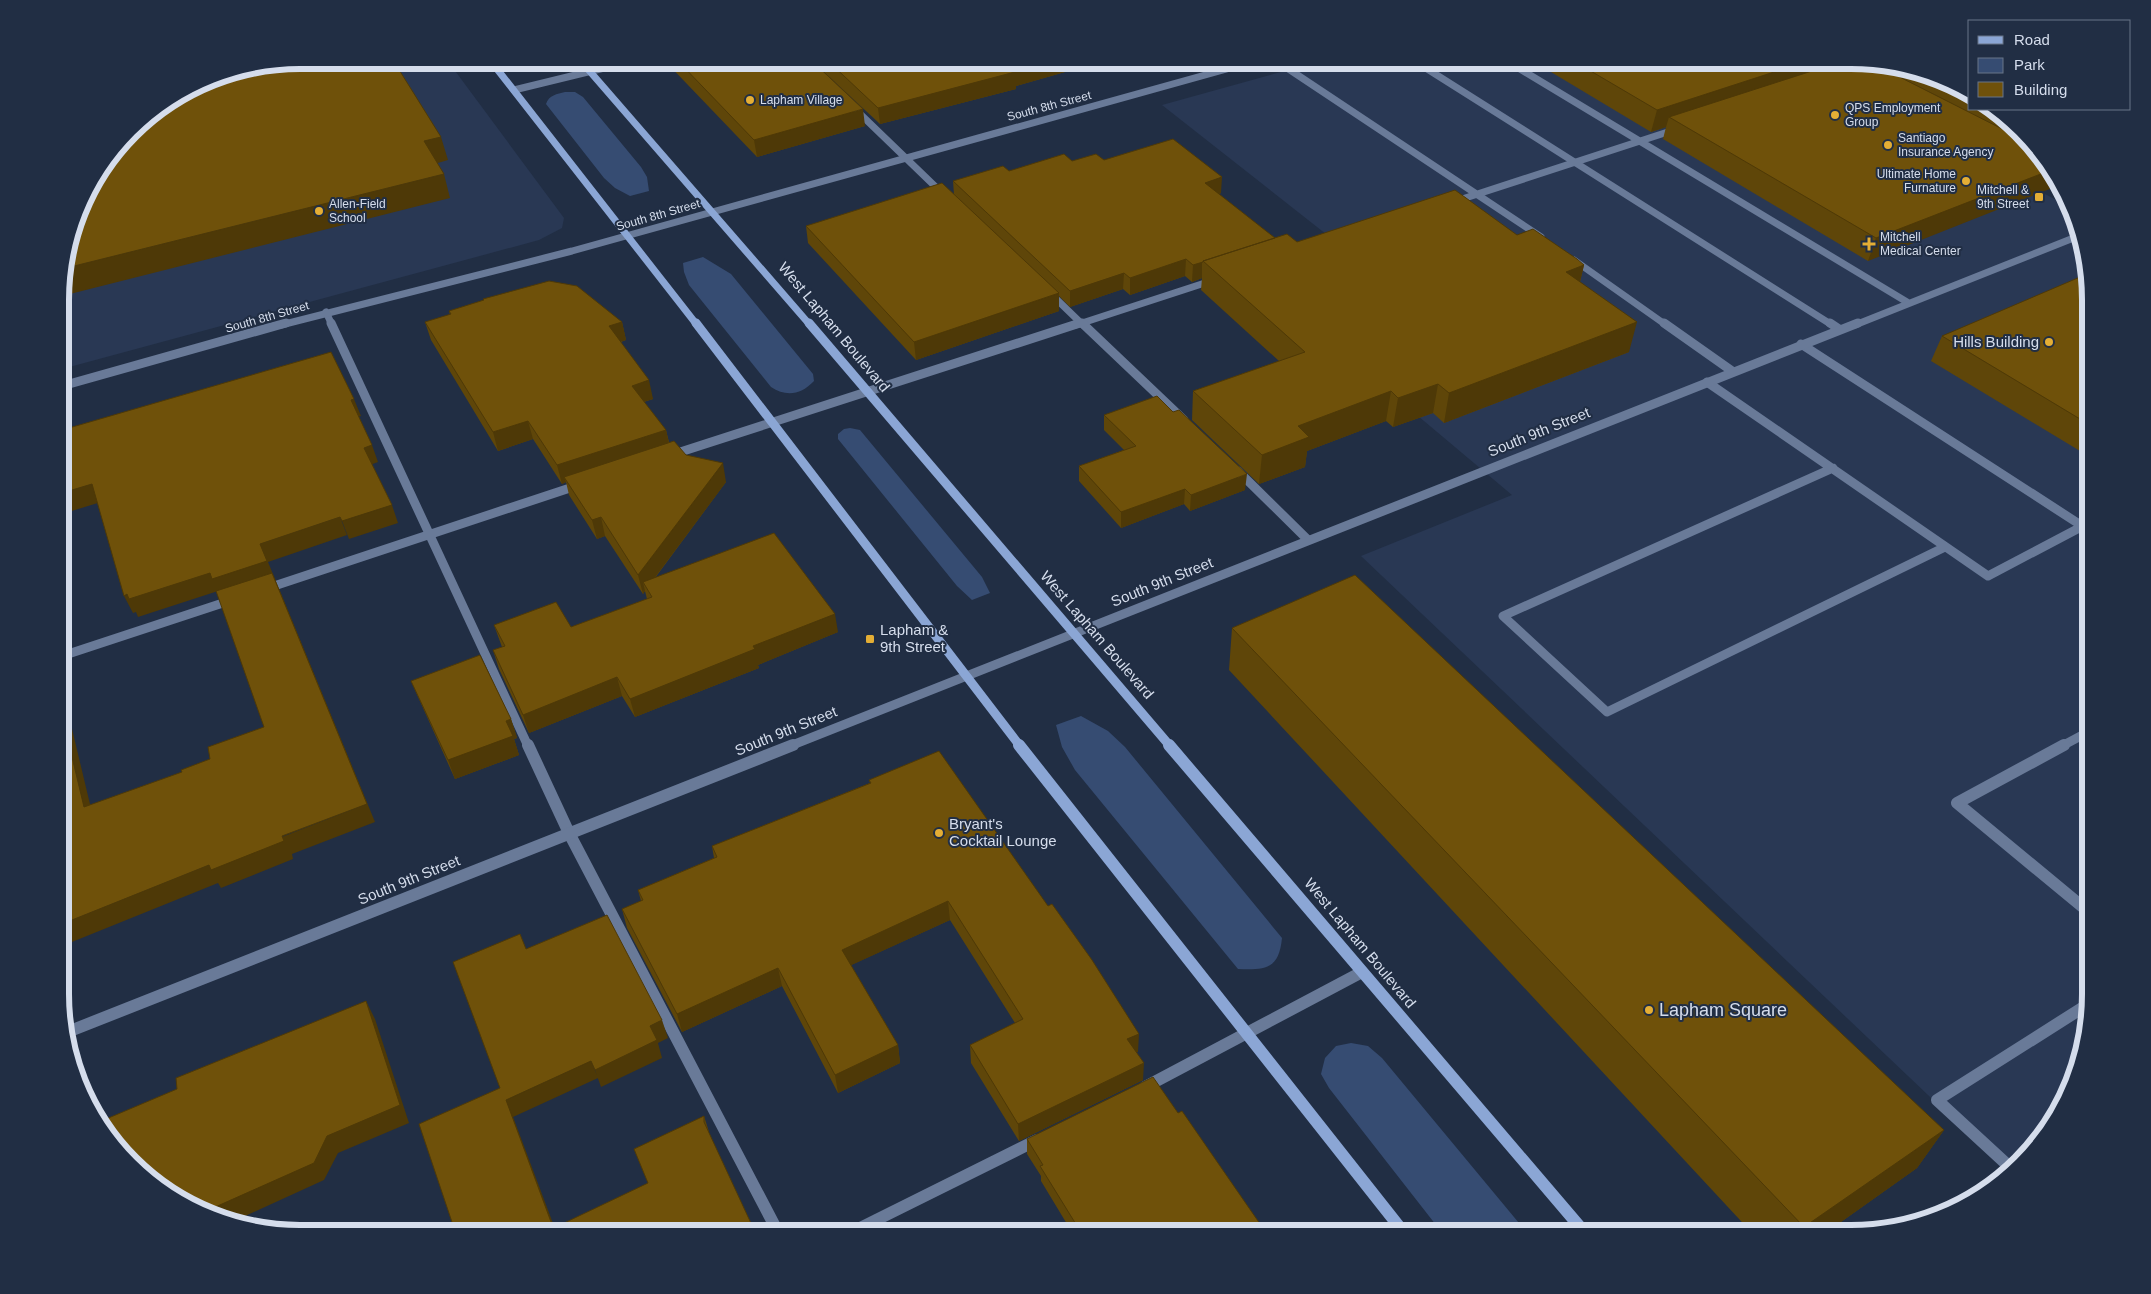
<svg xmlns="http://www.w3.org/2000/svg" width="2151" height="1294" font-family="Helvetica,sans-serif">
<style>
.built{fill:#293854}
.green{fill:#364c72}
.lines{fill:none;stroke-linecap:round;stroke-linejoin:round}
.lane-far2{stroke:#697a98;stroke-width:7}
.lane-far1{stroke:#697a98;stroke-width:9}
.lane{stroke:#697a98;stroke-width:12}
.street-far2{stroke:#697a98;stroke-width:7}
.street-far1{stroke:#697a98;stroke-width:9}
.street{stroke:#697a98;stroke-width:12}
.secondary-far2{stroke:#8ba6d5;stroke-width:7}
.secondary-far1{stroke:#8ba6d5;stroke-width:9}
.secondary{stroke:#8ba6d5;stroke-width:12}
.wall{fill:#5f4609}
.shaded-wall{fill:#4e3907}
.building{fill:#6f510a;stroke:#4e3907}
.poi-dot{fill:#e4ae35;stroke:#212e44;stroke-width:2}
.labels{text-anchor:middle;stroke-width:4;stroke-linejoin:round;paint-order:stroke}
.far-poi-label{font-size:12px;fill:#d5ddec;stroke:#212e44;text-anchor:start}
.far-street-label{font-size:12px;fill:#d5ddec;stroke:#212e44}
.street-label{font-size:15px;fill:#d5ddec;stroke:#212e44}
.poi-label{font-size:15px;fill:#d5ddec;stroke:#212e44;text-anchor:start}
.near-poi-label{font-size:18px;fill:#d5ddec;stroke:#212e44;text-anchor:start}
.rim{fill:none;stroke:#d5ddec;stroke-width:6}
</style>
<rect width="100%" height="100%" fill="#212e44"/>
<path class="built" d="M 300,60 L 447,60 L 564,218 L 562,228 L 539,240 L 62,369 L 62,269 Z
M 1324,60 L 1787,60 L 2066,205 L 2090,284 L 2091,1009 L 2059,1114 L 2020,1164 L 2009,1172 L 1361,556 L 1512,495 L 1255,279 L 1345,249 L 1162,105 Z"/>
<path class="green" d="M 512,60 L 550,60 L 550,64 C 536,71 523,74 512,60 Z
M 565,92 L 575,92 L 583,97 L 641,167 L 647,177 L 649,191 L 630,196 L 615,188 L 604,178 L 546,104 C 549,95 557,94 565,92 Z
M 703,257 L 731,274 L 813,374 L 814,381 C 801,395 786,397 771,387 L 689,285 L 684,272 L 683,263 Z
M 850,428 L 860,430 L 982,577 L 990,593 L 972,600 L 957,586 L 838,439 L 838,434 L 844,429 Z
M 1081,716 L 1108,731 L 1125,747 L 1282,938 C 1279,969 1266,970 1238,969 L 1075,770 L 1062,747 L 1056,725 Z
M 1351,1043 L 1368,1046 L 1382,1058 L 1528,1234 L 1443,1234 L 1329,1088 L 1321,1074 L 1325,1058 L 1336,1046 Z"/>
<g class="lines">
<path class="lane-far2" d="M 1275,60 L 1541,237
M 1413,60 L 1832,325
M 1505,60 L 1907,302
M 514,90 L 637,60
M 855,109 L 943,194
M 1453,202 L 1677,129
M 1574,260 L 1666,325
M 1049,292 L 1083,325
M 326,312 L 332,325
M 1076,325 L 1214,280"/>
<path class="lane-far1" d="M 331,323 L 528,746
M 1082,323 L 1184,420
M 1664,323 L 1732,371
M 1830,323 L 1839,329
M 1801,344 L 2090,531
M 1707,382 L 1988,576 L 2083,526
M 671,455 L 1080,323
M 1833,468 L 1503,616 L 1607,712 L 1945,547
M 1238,471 L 1308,540
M 265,589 L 579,485
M 62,656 L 232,600
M 2062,746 L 2090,731"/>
<path class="lane" d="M 528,745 L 569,833 L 779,1234
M 2064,745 L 1957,803 L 2090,913
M 1145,1087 L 1362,972
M 2013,1170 L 1937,1100 L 2090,1003
M 848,1234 L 1037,1140"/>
<path class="street-far2" d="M 281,325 L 572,251 L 1259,60
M 1855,325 L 2076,237"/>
<path class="street-far1" d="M 62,386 L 286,323
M 790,746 L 1858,323"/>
<path class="street" d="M 65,1033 L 793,745"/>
<path class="secondary-far2" d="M 490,60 L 697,325
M 580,60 L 810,325"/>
<path class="secondary-far1" d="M 696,323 L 1020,746
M 809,323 L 1170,746"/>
<path class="secondary" d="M 1019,745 L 1405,1234
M 1169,745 L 1586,1234"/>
</g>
<path class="wall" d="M 664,60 L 811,60 L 865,126 L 757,157 Z
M 811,60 L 1107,60 L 1016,86 L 1016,89 L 880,124 Z
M 1531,60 L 1851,60 L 1913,68 L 1970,92 L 1970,109 L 1993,109 L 2020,130 L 2051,170 L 1868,261 L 1663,139 L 1666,127 L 1651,132 Z
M 1104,160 L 1221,193 L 1219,194 L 1275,238 L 1297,242 L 1517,235 L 1584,265 L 1580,282 L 1629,352 L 1444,423 L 1433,413 L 1393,427 L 1386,421 L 1307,451 L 1305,467 L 1259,484 L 1192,420 L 1193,391 L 1279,361 L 1201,290 L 1202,278 L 1192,282 L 1185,276 L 1130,295 L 1123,289 L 1070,307 L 1059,296 L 1059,311 L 916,360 L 808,243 L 806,226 L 954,195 L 953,181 L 1009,171 L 1072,161 Z
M 2090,284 L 2090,457 L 1931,361 L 1942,336 Z
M 483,299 L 622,322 L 626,340 L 621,342 L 653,399 L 644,402 L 666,430 L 669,442 L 686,455 L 726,482 L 655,578 L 838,632 L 758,665 L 759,668 L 635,717 L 622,696 L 529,733 L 499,669 L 493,650 L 502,647 L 494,625 L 571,627 L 647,599 L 645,591 L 643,594 L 605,536 L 597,539 L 569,495 L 566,482 L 562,484 L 533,439 L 498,451 L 431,340 L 425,322 L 450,315 L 449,311 L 484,300 Z
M 1104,415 L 1245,490 L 1190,511 L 1184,504 L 1121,528 L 1079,481 L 1079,466 L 1124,450 L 1104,430 Z
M 1232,628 L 1944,1130 L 1917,1168 L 1824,1234 L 1753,1234 L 1229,670 Z
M 411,681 L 511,719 L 517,738 L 514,739 L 519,755 L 455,779 L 419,699 Z
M 869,780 L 1138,1052 L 1136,1052 L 1143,1080 L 1019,1141 L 971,1063 L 970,1045 L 1015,1023 L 950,920 L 851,965 L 898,1045 L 900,1063 L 838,1093 L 782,986 L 682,1032 L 627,928 L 622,909 L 641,901 L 638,890 L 714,858 L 712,846 L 870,783 Z
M 1178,1113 L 1267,1234 L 1073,1234 L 1041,1181 L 1041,1176 L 1027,1154 L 1027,1139 Z
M 704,1116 L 709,1132 L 648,1183 L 634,1149 Z"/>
<path class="shaded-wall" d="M 1050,60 L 1107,60 L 1016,86 L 1016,89 L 880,124 L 878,108 Z
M 1811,60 L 1804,82 L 1669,117 L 1666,127 L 1651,132 L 1657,110 Z
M 863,109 L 865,126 L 757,157 L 754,140 Z
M 441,137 L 448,160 L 431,165 L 424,141 Z
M 2051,170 L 2059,180 L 2060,185 L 1868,261 L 1876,238 Z
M 444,174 L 450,198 L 62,296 L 62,269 Z
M 1222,177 L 1221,193 L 1205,199 L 1205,183 Z
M 1186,259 L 1185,276 L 1130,295 L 1130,278 Z
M 1202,262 L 1202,278 L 1192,282 L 1193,265 Z
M 1584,265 L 1577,294 L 1566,272 Z
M 1124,273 L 1123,289 L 1070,307 L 1070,291 Z
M 1059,293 L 1059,311 L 916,360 L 914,342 Z
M 622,322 L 626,340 L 613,344 L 609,326 Z
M 1637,322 L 1629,352 L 1444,423 L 1449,393 Z
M 649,380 L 653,399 L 636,404 L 632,386 Z
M 1438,384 L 1433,413 L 1393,427 L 1398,398 Z
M 1391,391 L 1386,421 L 1307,451 L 1305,467 L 1259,484 L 1262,455 L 1298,426 Z
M 354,399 L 361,416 L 357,417 L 351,400 Z
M 528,421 L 533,439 L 498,451 L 493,432 Z
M 666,430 L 670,448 L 564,477 L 566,482 L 562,484 L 557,465 Z
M 372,445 L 378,462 L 370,465 L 364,448 Z
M 723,463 L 726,482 L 647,588 L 643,582 L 645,591 L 643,594 L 638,575 Z
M 1247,474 L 1245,490 L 1190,511 L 1191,495 Z
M 92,484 L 101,502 L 62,514 L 62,493 Z
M 1185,489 L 1184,504 L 1121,528 L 1121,512 Z
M 392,505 L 398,523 L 349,539 L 342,521 Z
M 340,517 L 347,535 L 268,562 L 275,579 L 375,822 L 292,854 L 293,859 L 221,888 L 218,883 L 62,946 L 62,924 L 209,865 L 367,804 L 218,591 L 138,617 L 136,612 L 133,613 L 124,596 L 260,544 Z
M 601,517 L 605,536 L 597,539 L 592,520 Z
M 835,614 L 838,632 L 758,665 L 759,668 L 635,717 L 630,699 L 753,646 Z
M 617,677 L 622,696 L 529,733 L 523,715 Z
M 62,687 L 95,825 L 84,807 L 62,715 Z
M 511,719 L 517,738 L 514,739 L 519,755 L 455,779 L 448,760 L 506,721 Z
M 948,901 L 950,920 L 845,968 L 842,950 Z
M 778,968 L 782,986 L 682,1032 L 677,1014 Z
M 366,1001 L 375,1019 L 409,1123 L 338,1153 L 324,1180 L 230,1223 L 204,1212 Z
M 662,1020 L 668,1038 L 658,1043 L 662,1058 L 601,1087 L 595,1070 L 650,1026 Z
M 1139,1034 L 1138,1052 L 1126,1057 L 1127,1039 Z
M 898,1045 L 900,1063 L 838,1093 L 835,1075 Z
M 591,1061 L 598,1078 L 513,1117 L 557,1234 L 546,1234 L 506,1100 Z
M 1144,1063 L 1143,1080 L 1019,1141 L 1018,1124 Z
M 1944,1130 L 1917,1168 L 1824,1234 L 1800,1234 L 1804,1227 Z"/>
<path class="building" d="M 300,60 L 393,60 L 441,137 L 424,141 L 444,174 L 62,269 L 85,194 L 142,120 L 208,78 Z
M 677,60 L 811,60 L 863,109 L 754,140 Z
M 827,60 L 1050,60 L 1014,70 L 1015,72 L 878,108 Z
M 1572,60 L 1851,60 L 1870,62 L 2030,143 L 2051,170 L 1876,238 L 1669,117 L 1815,70 L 1818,66 L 1816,61 L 1811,60 L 1657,110 Z
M 1902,67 L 1913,68 L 1970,92 L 1970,101 Z
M 1986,109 L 1993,109 L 2006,119 Z
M 1173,139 L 1222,177 L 1205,183 L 1275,238 L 1203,261 L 1203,262 L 1193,265 L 1186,259 L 1130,278 L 1124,273 L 1070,291 L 953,181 L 1003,166 L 1009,171 L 1064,154 L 1072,161 L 1096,154 L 1104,160 Z
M 942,183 L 1059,293 L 914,342 L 806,226 Z
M 1455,190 L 1517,235 L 1533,229 L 1577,259 L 1584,265 L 1566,272 L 1637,322 L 1449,393 L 1438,384 L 1398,398 L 1391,391 L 1298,426 L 1309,437 L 1262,455 L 1193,391 L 1305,352 L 1203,261 L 1287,234 L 1297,242 Z
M 2087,274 L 2090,284 L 2090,425 L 1942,336 Z
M 549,281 L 577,286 L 622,322 L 609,326 L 649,380 L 632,386 L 666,430 L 557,465 L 528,421 L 493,432 L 425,322 L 451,314 L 449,311 L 484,300 L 483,299 Z
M 331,352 L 354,399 L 351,400 L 372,445 L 364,448 L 392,505 L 342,521 L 340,517 L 260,544 L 267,561 L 212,579 L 210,573 L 129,599 L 127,594 L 124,596 L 92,484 L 62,493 L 62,430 Z
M 1157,396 L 1173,412 L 1179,410 L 1247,474 L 1191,495 L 1185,489 L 1121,512 L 1079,466 L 1136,446 L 1104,415 Z
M 674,441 L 686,455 L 723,463 L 638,575 L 601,517 L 592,520 L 564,477 Z
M 774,533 L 835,614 L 753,646 L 755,649 L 630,699 L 617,677 L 523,715 L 493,650 L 505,646 L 494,625 L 556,602 L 571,627 L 652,597 L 643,582 Z
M 272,573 L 367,804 L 282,836 L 284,841 L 211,870 L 209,865 L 62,924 L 62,715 L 84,807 L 182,772 L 181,770 L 210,759 L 208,747 L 264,727 L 216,591 Z
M 1355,575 L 1944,1130 L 1804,1227 L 1232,628 Z
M 480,655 L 511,719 L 506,721 L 513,736 L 448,760 L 411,681 Z
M 939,751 L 1048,906 L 1052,904 L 1092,960 L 1139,1034 L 1127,1039 L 1144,1063 L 1018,1124 L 970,1045 L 1023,1019 L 948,901 L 842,950 L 898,1045 L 835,1075 L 778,968 L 677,1014 L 622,909 L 643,900 L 638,890 L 717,857 L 712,846 L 871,783 L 869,780 Z
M 607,915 L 662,1020 L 650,1026 L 657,1040 L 595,1070 L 591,1061 L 506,1100 L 554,1230 L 546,1234 L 456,1234 L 419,1124 L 500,1088 L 453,962 L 520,934 L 526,949 Z
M 366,1001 L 400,1105 L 327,1136 L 314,1163 L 204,1212 L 180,1202 L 100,1127 L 99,1122 L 177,1089 L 176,1078 Z
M 1153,1077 L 1178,1113 L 1182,1111 L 1267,1234 L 1082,1234 L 1040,1166 L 1043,1165 L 1027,1139 Z
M 704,1116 L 704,1122 L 756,1234 L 565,1234 L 562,1224 L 648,1183 L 634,1149 Z"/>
<g class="poi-dot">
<circle cx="750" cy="100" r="5"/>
<circle cx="1835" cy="115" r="5"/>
<circle cx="1888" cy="145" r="5"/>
<circle cx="1966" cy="181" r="5"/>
<rect x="2034" y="192" width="10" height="10" rx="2.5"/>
<circle cx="319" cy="211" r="5"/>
<path d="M1866.5 236.5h5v5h5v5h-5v5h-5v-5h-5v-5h5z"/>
<circle cx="2049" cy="342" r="5"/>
<rect x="865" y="634" width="10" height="10" rx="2.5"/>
<circle cx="939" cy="833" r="5"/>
<circle cx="1649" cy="1010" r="5"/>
</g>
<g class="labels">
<g class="far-poi-label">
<text x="760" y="104">Lapham Village</text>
<text x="1845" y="112">QPS Employment<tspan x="1845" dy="14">Group</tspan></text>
<text x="1898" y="142">Santiago<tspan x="1898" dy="14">Insurance Agency</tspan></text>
<text x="1956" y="178" text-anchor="end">Ultimate Home<tspan x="1956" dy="14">Furnature</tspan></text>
<text x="2029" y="194" text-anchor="end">Mitchell &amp;<tspan x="2029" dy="14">9th Street</tspan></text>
<text x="329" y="208">Allen-Field<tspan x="329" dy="14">School</tspan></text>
<text x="1880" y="241">Mitchell<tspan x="1880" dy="14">Medical Center</tspan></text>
</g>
<g class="far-street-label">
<text transform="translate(1049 106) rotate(-15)" y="4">South 8th Street</text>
<text transform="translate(658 215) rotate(-16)" y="4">South 8th Street</text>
<text transform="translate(267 317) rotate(-16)" y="4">South 8th Street</text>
</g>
<g class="street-label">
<text transform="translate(834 327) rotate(50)" y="5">West Lapham Boulevard</text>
<text transform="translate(1539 432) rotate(-22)" y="5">South 9th Street</text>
<text transform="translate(1162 582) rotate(-22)" y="5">South 9th Street</text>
<text transform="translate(1097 635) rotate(49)" y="5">West Lapham Boulevard</text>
<text transform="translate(786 731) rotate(-22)" y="5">South 9th Street</text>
<text transform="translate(409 880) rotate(-22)" y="5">South 9th Street</text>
<text transform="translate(1360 943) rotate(50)" y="5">West Lapham Boulevard</text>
</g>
<g class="poi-label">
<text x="2039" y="347" text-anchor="end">Hills Building</text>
<text x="880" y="635">Lapham &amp;<tspan x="880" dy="17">9th Street</tspan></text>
<text x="949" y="829">Bryant's<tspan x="949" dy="17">Cocktail Lounge</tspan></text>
</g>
<g class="near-poi-label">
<text x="1659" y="1016">Lapham Square</text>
</g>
</g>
<path d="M0 0H2151V1294H0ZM300 69H1851A231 231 0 0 1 2082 300V994A231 231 0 0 1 1851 1225H300A231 231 0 0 1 69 994V300A231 231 0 0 1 300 69Z" fill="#212e44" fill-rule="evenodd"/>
<path class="rim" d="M300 69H1851A231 231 0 0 1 2082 300V994A231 231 0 0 1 1851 1225H300A231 231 0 0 1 69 994V300A231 231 0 0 1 300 69Z"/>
<rect x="1968" y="20" width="162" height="90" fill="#212e44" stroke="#697487"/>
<rect x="1978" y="36" width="25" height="8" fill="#8ba6d5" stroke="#697487"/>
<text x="2014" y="45" font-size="15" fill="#d5ddec">Road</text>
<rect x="1978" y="58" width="25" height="15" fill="#364c72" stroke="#697487"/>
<text x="2014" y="70" font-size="15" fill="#d5ddec">Park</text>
<rect x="1978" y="82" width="25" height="15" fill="#6f510a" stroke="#697487"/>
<text x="2014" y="95" font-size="15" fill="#d5ddec">Building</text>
</svg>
